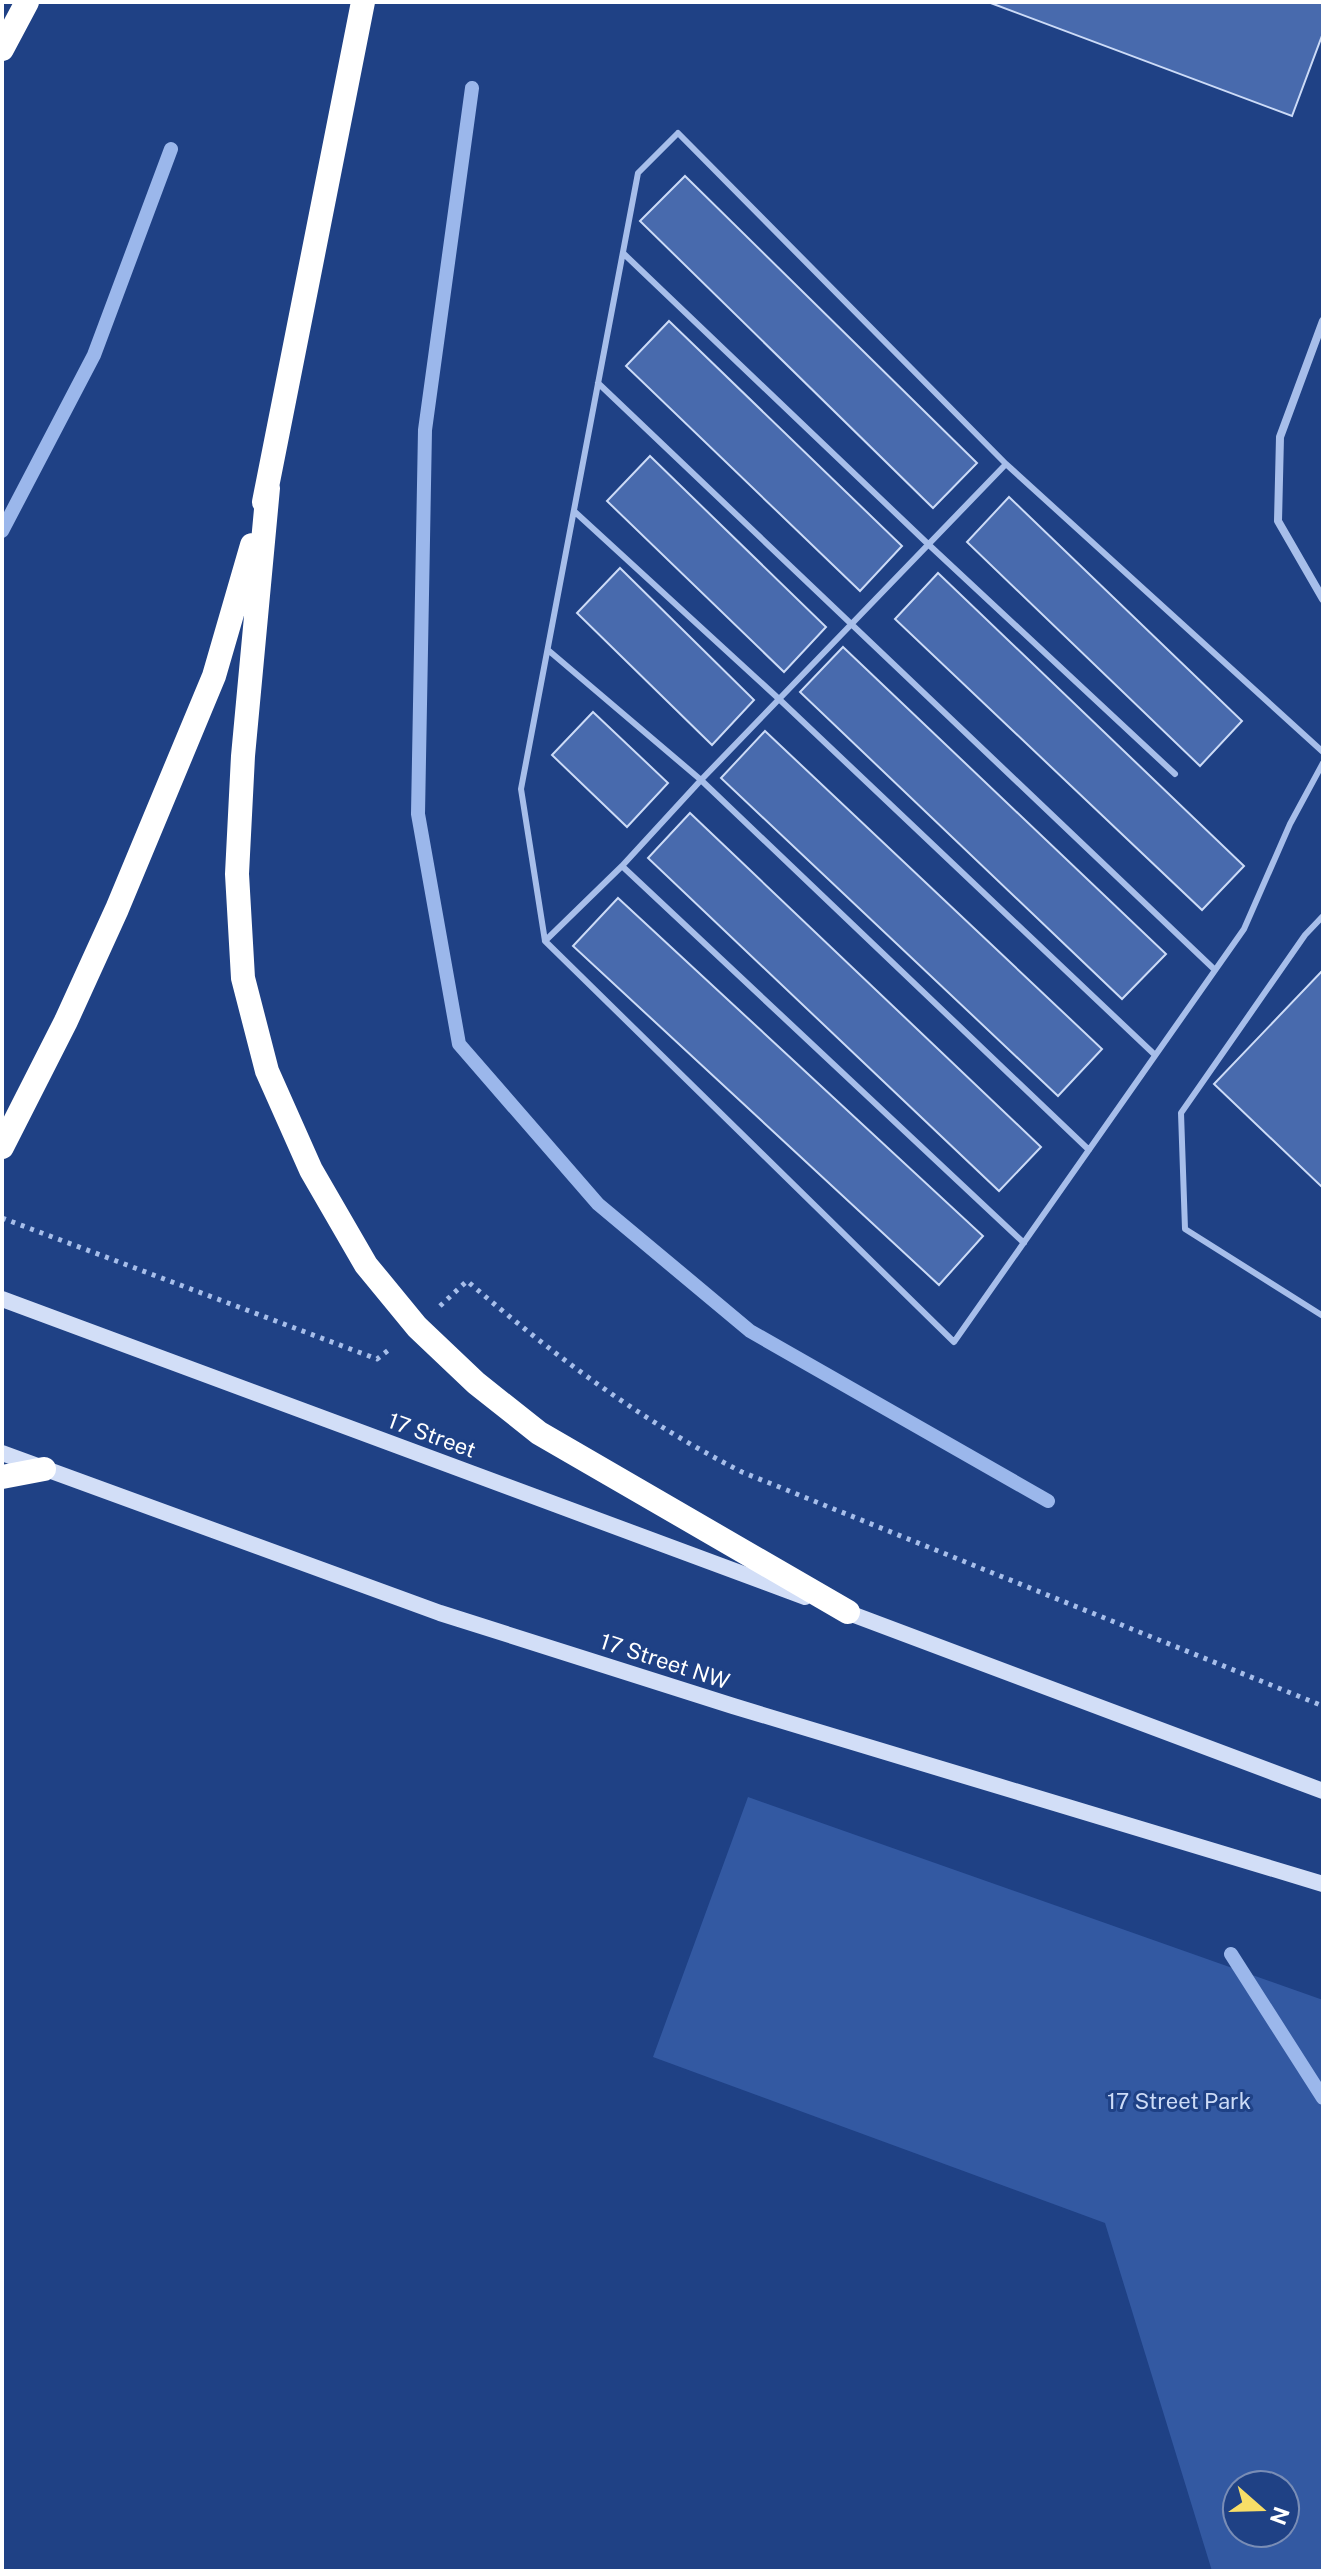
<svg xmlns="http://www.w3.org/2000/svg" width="1325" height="2573" font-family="'Public Sans',sans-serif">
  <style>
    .green { fill: #3359a2; fill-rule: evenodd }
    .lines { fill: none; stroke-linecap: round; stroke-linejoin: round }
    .stream { stroke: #9bb7eb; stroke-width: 14 }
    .building { fill: #486aad; stroke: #ccdbf7; stroke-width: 2 }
    .path { stroke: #a7beea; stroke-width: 5; stroke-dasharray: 4 6; stroke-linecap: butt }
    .service { stroke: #a7beea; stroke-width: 6 }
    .minor { stroke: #a7beea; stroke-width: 8 }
    .secondary { stroke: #d2def7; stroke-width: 16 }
    .motorway { stroke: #fff; stroke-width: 24 }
    .labels { text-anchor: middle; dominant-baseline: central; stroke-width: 6; stroke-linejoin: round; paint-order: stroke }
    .street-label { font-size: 22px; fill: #fff; stroke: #1f4185 }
    .park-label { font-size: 22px; fill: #ccdbf7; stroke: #1f4185 }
  </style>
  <rect width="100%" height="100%" fill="#1f4185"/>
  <path class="green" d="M748 1797 1323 2000V2571H1212L1105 2223 653 2057ZM1237 2485H1285V2533H1237Z"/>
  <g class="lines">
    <path class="stream" d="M472 88 425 430 418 814 459 1044 598 1204 750 1331 1048 1501
      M2 531 94 355 171 149
      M1231 1954 1323 2098"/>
  </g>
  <path class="building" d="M988 2H1323V33L1292 116Z
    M685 176 977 463 933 508 640 221Z
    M669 321 902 546 860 591 626 366Z
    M650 456 826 627 784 672 607 501Z
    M1009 497 1242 721 1200 766 967 542Z
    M620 568 754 700 712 745 577 613Z
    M938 573 1244 866 1202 910 895 619Z
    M843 647 1166 954 1122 999 800 692Z
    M593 712 668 783 627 827 552 755Z
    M765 731 1102 1049 1058 1096 721 778Z
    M690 813 1041 1147 999 1191 648 858Z
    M618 898 983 1236 939 1285 573 946Z
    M1323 970V1188L1214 1084Z"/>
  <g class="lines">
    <path class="path" d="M2 1218 377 1359 390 1349
      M440 1306 467 1281C555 1356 638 1419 742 1472L1323 1706"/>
    <path class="service" d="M623 253 928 544 1175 774
      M598 383 1215 970
      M1006 464 1323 752
      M575 512 779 699 1155 1055
      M548 650 701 780 1089 1150
      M622 866 1024 1243
      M1323 916 1305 935 1181 1113 1185 1229 1323 1316
      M545 941 622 866 701 780 1006 464 678 133 638 173 521 789 545 941 954 1342 1244 929 1290 824 1323 763"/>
    <path class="minor" d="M1323 321 1280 437 1278 521 1323 599"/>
    <path class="secondary" d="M2 1299 805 1597
      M2 1453 440 1613 733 1706 1323 1884
      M841 1610 1323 1791"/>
    <path class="motorway" d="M2 49 27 2
      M268 488 243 756 237 874 243 978 267 1071 311 1170 366 1265 417 1327 476 1383 539 1433 848 1612
      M264 502 363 2
      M2 1147 66 1021 117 909 214 676 252 545
      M2 1477 44 1469"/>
  </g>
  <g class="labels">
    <g class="street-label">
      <text transform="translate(432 1435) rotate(20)">17 Street</text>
      <text transform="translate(665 1661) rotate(18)">17 Street NW</text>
    </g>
    <g class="park-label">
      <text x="1179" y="2101">17 Street Park</text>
    </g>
  </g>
  <rect width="1325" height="2573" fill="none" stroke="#ffffff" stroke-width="8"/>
  <g transform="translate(1261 2509) rotate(110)"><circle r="38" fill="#1f4185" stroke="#798db6" stroke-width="2"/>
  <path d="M0-6L14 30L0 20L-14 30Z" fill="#f8de67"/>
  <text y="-12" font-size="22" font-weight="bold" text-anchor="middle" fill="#ffffff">N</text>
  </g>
</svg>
